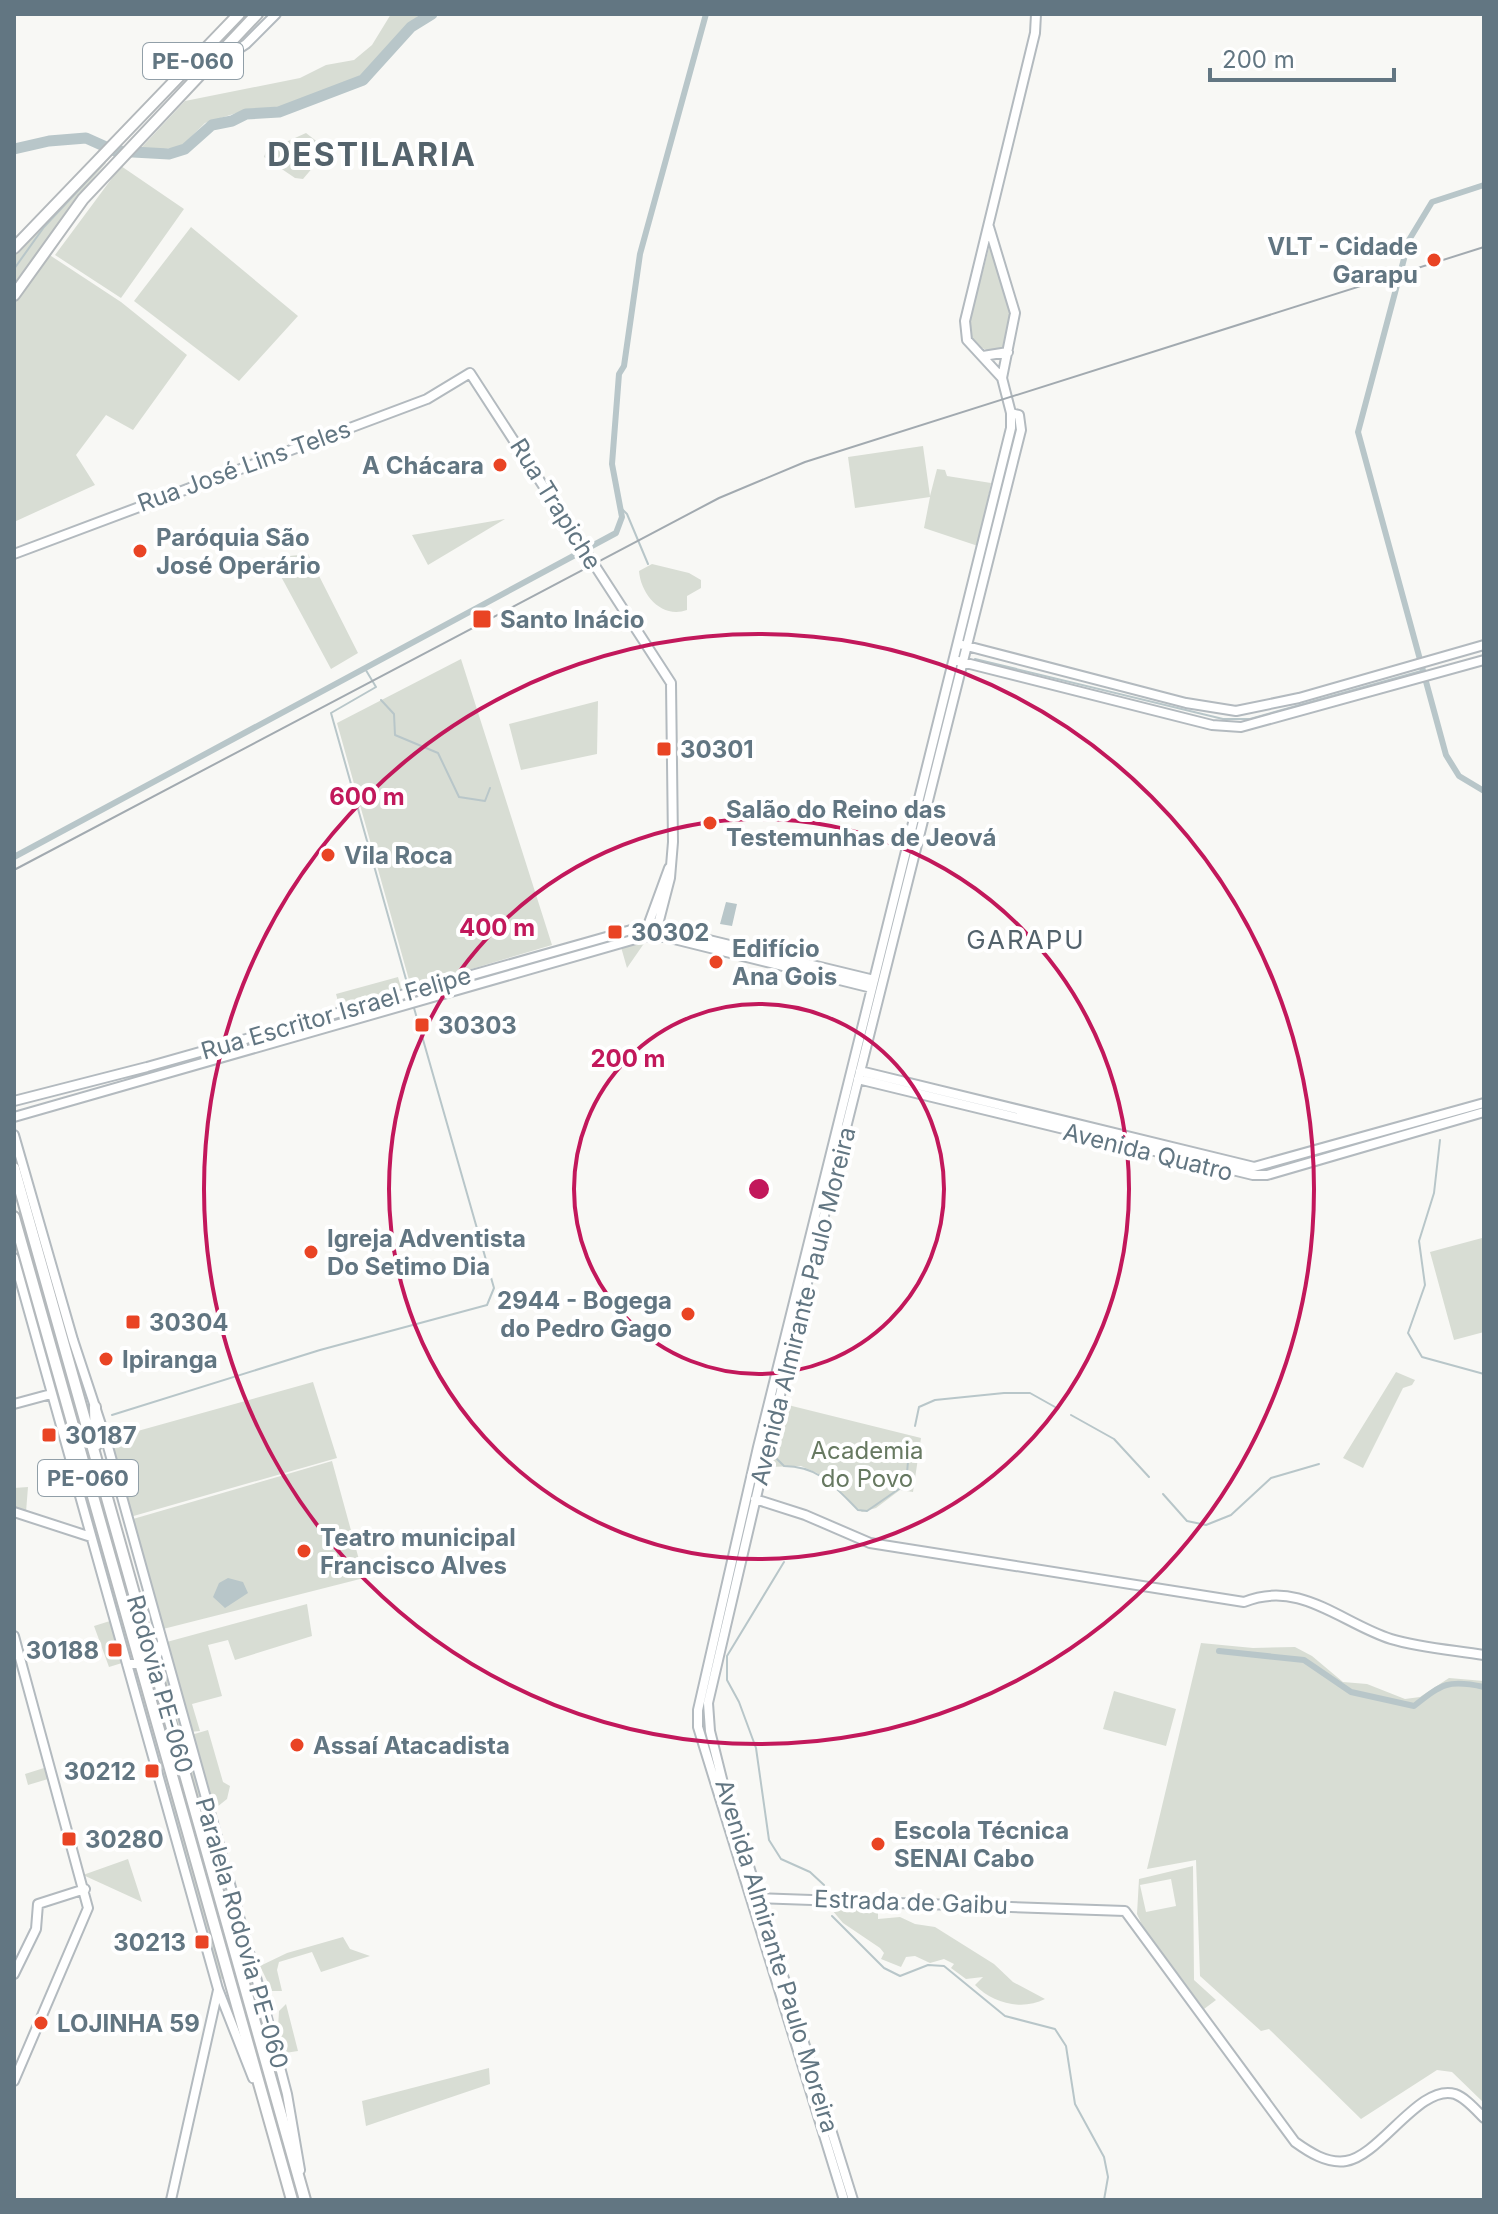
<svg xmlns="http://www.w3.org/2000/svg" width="1498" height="2214" font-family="Inter,sans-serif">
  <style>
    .green { fill: #d8ddd4; fill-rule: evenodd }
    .water { fill: #b8c6c9 }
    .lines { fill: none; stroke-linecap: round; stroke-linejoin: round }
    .stream { stroke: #b8c6c9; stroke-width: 2 }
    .canal { stroke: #b8c6c9; stroke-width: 6 }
    .river { stroke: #b8c6c9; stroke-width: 11 }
    .secondary-casing { stroke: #b3babf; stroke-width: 12 }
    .highway-casing { stroke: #b4b9bc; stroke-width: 14 }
    .secondary { stroke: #fff; stroke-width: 8 }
    .highway { stroke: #fff; stroke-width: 10 }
    .tram { stroke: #a2aab0; stroke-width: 2 }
    .ring { fill: none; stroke: #c2185b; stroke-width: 4 }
    .poi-dot { fill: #e94424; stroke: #fff; stroke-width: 3 }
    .labels { text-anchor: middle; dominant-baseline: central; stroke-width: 8; stroke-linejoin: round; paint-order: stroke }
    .shield { fill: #fff; stroke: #919fa8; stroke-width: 2 }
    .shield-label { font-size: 22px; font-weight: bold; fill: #627682 }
    .poi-label { font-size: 24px; font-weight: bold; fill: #627682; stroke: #fff; text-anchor: start }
    .street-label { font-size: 24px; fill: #627682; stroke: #fff }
    .park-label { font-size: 24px; fill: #677961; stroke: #fff }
    .neighbourhood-label { font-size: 26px; letter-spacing: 2px; fill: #54636c; stroke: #fff }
    .district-label { font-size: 32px; font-weight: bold; letter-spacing: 2px; fill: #54636c; stroke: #fff }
    .centre { fill: #c2185b; stroke: #fff; stroke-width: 4 }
    .ring-label { font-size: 24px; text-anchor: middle; font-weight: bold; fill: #c2185b; stroke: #fff; stroke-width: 8; stroke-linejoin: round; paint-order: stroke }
  </style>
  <rect width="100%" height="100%" fill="#f8f8f5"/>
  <path class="green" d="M391 14H421L407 25 364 74 289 106 246 110 205 123 181 147 147 151 141 148 185 101 300 78 326 65 354 60 372 45Z
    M306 133 324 147 320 159 303 179 295 178 264 157 266 151Z
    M104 161 106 163 72 203 14 285V256Z
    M121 166 184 209 121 298 55 255Z
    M191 227 298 316 239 381 134 301Z
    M990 244 1014 316 1004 350 994 353 977 346 969 332 970 320Z
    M45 252 121 302 187 355 133 430 106 415 76 455 95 485 14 522V294Z
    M923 446 930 496 937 469 945 470 947 476 991 483 978 546 924 528 930 497 855 508 848 457Z
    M505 519 428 565 412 535Z
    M308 554 358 653 331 669 271 558Z
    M652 564 689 573 701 580V588L687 596V610C662 619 641 595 639 571Z
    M461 659 552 945 411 987 337 723Z
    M598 701 597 754 521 770 509 724Z
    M645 942 627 968 621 947Z
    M398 977 403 995 341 1012 336 994Z
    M1482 1238 1484 1332 1454 1340 1430 1252Z
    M34 1259 148 1658 143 1660 28 1262Z
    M1396 1372 1415 1380 1412 1385 1403 1388 1363 1468 1343 1458Z
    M313 1382 337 1458 130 1517 109 1439Z
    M784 1404 921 1438 913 1492 900 1490 876 1508 862 1512 817 1473 801 1466 768 1467Z
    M76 1450 135 1657 130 1658 80 1481Z
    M332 1461 364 1578 163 1629 133 1519Z
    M28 1487 26 1512 14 1508V1488Z
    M307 1604 312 1636 235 1660 228 1640 208 1645 222 1696 192 1704 200 1731 190 1732 163 1643Z
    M110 1621 122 1663 109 1667 94 1626Z
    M1201 1643 1253 1648 1295 1647 1312 1656 1343 1682 1367 1684 1405 1699 1420 1697 1449 1678 1484 1681V2103L1452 2072 1437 2070 1361 2119 1269 2029 1261 2031 1200 1976 1196 1860 1147 1869Z
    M163 1659 289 2113 285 2116 157 1664Z
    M150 1665 301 2200H296L144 1668Z
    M131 1669 138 1671 225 1975 219 1982Z
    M1114 1691 1176 1709 1166 1746 1103 1729Z
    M208 1730 223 1782 230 1786 227 1799 217 1807 211 1806 191 1735Z
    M44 1768 48 1779 28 1785 25 1774Z
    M128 1859 142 1902 83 1875Z
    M1193 1866 1194 1980 1216 2000 1204 2009 1143 1927 1137 1914 1139 1879ZM1171 1879 1176 1906 1146 1912 1140 1885Z
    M861 1901 878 1909V1919L900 1917 915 1924 935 1927 994 1964 1013 1982 1045 1999C1022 2011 992 2003 975 1985L983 1977 966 1979 951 1968 954 1964 944 1959 930 1963 915 1956 906 1957 901 1967 881 1959 884 1953 880 1948 843 1923 832 1910 833 1903Z
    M343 1937 350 1949 370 1956 321 1972 312 1952 279 1962 277 1970 282 1991H272L260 1966 287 1953Z
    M286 2004 298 2051 285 2053 278 2028 279 2011Z
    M489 2068 490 2084 366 2126 362 2101Z"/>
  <path class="water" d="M726 902 737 904 732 926 720 924Z
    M228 1578 243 1582 248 1593 225 1608 213 1597 219 1583Z"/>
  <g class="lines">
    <path class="stream" d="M14 269 44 227 115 151
      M620 507 627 514 648 564
      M975 659 1223 719H1250L1421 671
      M364 667 376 687 331 713 409 990
      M381 700 394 714 395 735 438 753 459 797 485 801 490 788
      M1440 1140 1434 1193 1419 1241 1425 1285 1408 1333 1422 1357 1484 1374
      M112 1415 320 1350 487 1305 494 1288 414 1008
      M1071 1415 1114 1439 1149 1477
      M915 1426 919 1407 935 1400 1004 1393H1030L1055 1407
      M774 1456 784 1466C819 1466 835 1487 858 1510L867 1511 906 1484 910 1439
      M1163 1494 1187 1521 1206 1525 1231 1515 1271 1478 1319 1464
      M784 1562 727 1656V1680L739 1702 756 1748 769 1840 781 1859 810 1872 824 1885
      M832 1916 884 1968 900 1976 928 1965 944 1966 1005 2016 1055 2029 1066 2046 1075 2104 1104 2157 1108 2177 1104 2200"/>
    <path class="canal" d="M1484 185 1432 202 1409 240 1358 432 1446 755 1459 776 1484 791
      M14 857 616 533 622 517 612 464 619 374 624 366 640 254 706 14
      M1219 1651 1304 1660 1351 1692 1414 1706C1442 1684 1448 1679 1484 1687"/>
    <path class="river" d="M14 149 49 141 86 138 115 151 169 154 185 149 212 125 232 121 246 114 279 112 363 80 411 27 432 14"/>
    <defs>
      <path id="secondary" d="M205 71 246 44 276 14
        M983 356 1008 352
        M1002 378 967 340 965 321 1035 33 1036 14
        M14 554 427 399 470 373 671 683 673 842 670 878 655 936
        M963 645 1186 703 1236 711 1299 698 1484 645
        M958 661 1212 725 1241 727 1484 660
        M646 931 669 868
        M860 1071 1254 1167 1484 1103
        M858 1079 1253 1175H1267L1484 1112
        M14 1101 147 1067 638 928 668 930 874 980
        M14 1117 646 936 666 937 872 988
        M14 1135 73 1340 107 1443 264 2006 287 2094 300 2170
        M14 1258 72 1465
        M14 1404 51 1394
        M75 1478 218 1989 253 2078
        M755 1499 805 1515 870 1543 1244 1602C1300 1579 1341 1623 1391 1639 1421 1648 1453 1650 1484 1655
        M14 1512 91 1537
        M14 1636 88 1908 14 2081
        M127 1664H149L157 1656 161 1644
        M754 1898 1125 1911 1295 2142C1309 2152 1327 2164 1346 2161 1380 2156 1420 2083 1455 2094 1466 2098 1476 2110 1484 2118
        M14 1974 36 1929 38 1904 85 1889
        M171 2200 218 1990
        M844 2200 698 1727V1710L758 1447 1011 428V413L1002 378 1015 313 989 227
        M853 2200 723 1783 710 1731 708 1703 795 1331 1021 430 1019 415 1011 413"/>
      <path id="highway" d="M14 248 239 14
        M14 295 83 199 257 14
        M14 1168 305 2200
        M14 1217 292 2200
        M95 1407 96 1445
        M73 1444 76 1481"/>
    </defs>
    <use href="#secondary" class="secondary-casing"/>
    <use href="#highway" class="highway-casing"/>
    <use href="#secondary" class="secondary"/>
    <use href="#highway" class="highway"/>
    <path class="tram" d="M14 870 719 498 805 462 1484 247"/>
  </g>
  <g class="ring">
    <circle cx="759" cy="1189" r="185"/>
    <circle cx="759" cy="1189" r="370"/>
    <circle cx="759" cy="1189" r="555"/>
  </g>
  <g class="poi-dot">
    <circle cx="1434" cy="260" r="8"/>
    <circle cx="500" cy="465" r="8"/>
    <circle cx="140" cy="551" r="8"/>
    <rect x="472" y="609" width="20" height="20" rx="4"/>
    <rect x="656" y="741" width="16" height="16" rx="4"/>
    <circle cx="710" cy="823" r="8"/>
    <circle cx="328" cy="855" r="8"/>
    <rect x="607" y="924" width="16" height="16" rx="4"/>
    <circle cx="716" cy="962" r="8"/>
    <rect x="414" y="1017" width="16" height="16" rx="4"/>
    <circle cx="311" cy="1252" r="8"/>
    <circle cx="688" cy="1314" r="8"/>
    <rect x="125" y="1314" width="16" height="16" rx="4"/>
    <circle cx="106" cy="1359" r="8"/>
    <rect x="41" y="1427" width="16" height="16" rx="4"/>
    <circle cx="304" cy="1551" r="8"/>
    <rect x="107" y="1642" width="16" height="16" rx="4"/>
    <circle cx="297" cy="1745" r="8"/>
    <rect x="144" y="1763" width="16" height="16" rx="4"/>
    <rect x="61" y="1831" width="16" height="16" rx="4"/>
    <circle cx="878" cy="1844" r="8"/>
    <rect x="194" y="1934" width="16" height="16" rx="4"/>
    <circle cx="41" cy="2023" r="8"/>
  </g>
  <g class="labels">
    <g class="shield">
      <rect x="143" y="43" width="100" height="36" rx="6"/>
      <rect x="38" y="1460" width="100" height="36" rx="6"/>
    </g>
    <g class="shield-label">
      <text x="193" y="61">PE-060</text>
      <text x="88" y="1478">PE-060</text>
    </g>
    <g class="poi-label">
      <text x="1418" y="246" text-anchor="end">VLT - Cidade<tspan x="1418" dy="28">Garapu</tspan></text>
      <text x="484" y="465" text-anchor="end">A Chácara</text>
      <text x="156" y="537">Paróquia São<tspan x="156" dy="28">José Operário</tspan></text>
      <text x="500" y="619">Santo Inácio</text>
      <text x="680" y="749">30301</text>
      <text x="726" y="809">Salão do Reino das<tspan x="726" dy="28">Testemunhas de Jeová</tspan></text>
      <text x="344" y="855">Vila Roca</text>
      <text x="631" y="932">30302</text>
      <text x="732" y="948">Edifício<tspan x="732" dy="28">Ana Gois</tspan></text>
      <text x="438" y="1025">30303</text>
      <text x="327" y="1238">Igreja Adventista<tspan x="327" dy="28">Do Setimo Dia</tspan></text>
      <text x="672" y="1300" text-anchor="end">2944 - Bogega<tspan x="672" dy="28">do Pedro Gago</tspan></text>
      <text x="149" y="1322">30304</text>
      <text x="122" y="1359">Ipiranga</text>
      <text x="65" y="1435">30187</text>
      <text x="320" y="1537">Teatro municipal<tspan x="320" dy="28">Francisco Alves</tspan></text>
      <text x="99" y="1650" text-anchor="end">30188</text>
      <text x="313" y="1745">Assaí Atacadista</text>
      <text x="136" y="1771" text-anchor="end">30212</text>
      <text x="894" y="1830">Escola Técnica<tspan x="894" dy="28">SENAI Cabo</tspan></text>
      <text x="85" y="1839">30280</text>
      <text x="186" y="1942" text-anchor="end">30213</text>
      <text x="57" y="2023">LOJINHA 59</text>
    </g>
    <g class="street-label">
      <text transform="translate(244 466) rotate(-20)">Rua José Lins Teles</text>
      <text transform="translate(556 504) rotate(58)">Rua Trapiche</text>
      <text transform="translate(336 1013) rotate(-16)">Rua Escritor Israel Felipe</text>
      <text transform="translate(1148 1152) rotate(14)">Avenida Quatro</text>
      <text transform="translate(803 1306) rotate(-76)">Avenida Almirante Paulo Moreira</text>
      <text transform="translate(160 1684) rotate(74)">Rodovia PE-060</text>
      <text transform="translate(911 1902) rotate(2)">Estrada de Gaibu</text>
      <text transform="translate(242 1933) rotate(74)">Paralela Rodovia PE-060</text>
      <text transform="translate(777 1956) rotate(73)">Avenida Almirante Paulo Moreira</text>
    </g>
    <g class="park-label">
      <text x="867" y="1450">Academia<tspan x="867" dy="28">do Povo</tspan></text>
    </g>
    <g class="neighbourhood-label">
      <text x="1026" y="939">GARAPU</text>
    </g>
    <g class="district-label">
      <text x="372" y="154">DESTILARIA</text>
    </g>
  </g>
  <circle cx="759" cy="1189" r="12" class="centre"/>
  <g class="ring-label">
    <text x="367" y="805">600 m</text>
    <text x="497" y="936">400 m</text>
    <text x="628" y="1067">200 m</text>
  </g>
  <rect width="1498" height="2214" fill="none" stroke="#627682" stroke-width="32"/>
  <path d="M1210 68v12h184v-12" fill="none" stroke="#627682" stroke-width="4"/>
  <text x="1222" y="68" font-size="24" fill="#627682" stroke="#ffffff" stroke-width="6" paint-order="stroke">200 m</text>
</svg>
